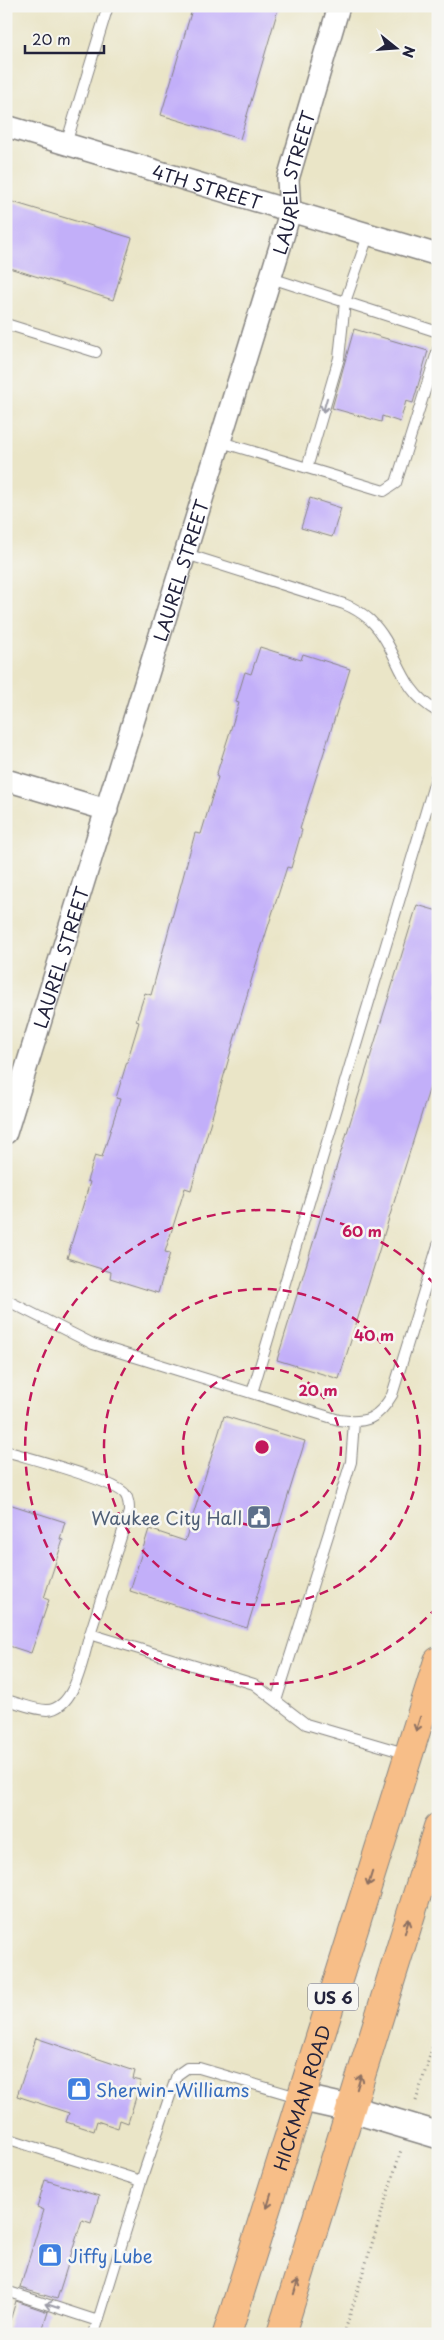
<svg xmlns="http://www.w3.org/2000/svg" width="444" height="2340" font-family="'Playpen Sans',sans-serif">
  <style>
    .building { fill: #c2aff9 }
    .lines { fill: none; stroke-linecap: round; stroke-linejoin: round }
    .service-casing { stroke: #868481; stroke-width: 12 }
    .minor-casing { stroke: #868481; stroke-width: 24 }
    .tertiary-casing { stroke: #868481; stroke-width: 29 }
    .trunk-casing { stroke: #868481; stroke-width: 30 }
    .path { stroke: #868481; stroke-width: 3; stroke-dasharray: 1 4; stroke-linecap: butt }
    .service { stroke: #fff; stroke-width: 10 }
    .minor { stroke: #fff; stroke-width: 21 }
    .tertiary { stroke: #fff; stroke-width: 26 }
    .trunk { stroke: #f7be88; stroke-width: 28 }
    .oneway { stroke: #9c9ca7 }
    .oneway2 { stroke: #8c7062 }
    .ring { fill: none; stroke: #c2185b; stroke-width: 2.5; stroke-dasharray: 9 6 }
    .labels { text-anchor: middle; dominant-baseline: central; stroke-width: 5; stroke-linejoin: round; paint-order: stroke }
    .shield { fill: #f6f6f2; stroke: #626272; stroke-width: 1 }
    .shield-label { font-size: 16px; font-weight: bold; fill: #22223b }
    .street-label { font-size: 18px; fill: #22223b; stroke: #f6f6f2 }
    .service-label { font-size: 18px; fill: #4e5e75; stroke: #f6f6f2; text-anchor: end }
    .shop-label { font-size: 18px; fill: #366cbe; stroke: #f6f6f2; text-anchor: start }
    .centre { fill: #c2185b; stroke: #f6f6f2; stroke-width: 2.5 }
    .ring-label { font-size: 15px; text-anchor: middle; font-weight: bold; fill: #c2185b; stroke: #f6f6f2; stroke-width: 5; stroke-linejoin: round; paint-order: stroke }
  </style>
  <rect width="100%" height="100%" fill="#f6f6f2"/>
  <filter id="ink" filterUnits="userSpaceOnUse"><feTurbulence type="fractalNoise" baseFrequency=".02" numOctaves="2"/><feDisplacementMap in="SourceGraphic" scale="10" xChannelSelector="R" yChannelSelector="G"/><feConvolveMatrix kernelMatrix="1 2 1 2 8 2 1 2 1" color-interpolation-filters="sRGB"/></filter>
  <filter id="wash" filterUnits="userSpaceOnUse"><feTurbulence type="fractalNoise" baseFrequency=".0096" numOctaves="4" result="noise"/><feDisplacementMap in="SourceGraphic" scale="20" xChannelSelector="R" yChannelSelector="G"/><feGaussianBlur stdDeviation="1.12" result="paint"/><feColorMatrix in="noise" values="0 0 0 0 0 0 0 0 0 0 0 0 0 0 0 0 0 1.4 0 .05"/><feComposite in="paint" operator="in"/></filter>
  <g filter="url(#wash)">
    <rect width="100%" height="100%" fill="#eae5c7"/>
    <g id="blocks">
      <path class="building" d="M193 6H279L240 139 161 115Z
        M6 200 132 238 113 300 6 267Z
        M354 329 428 351 413 403 406 401 400 422 382 416 381 422 332 408Z
        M310 498 341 508 332 537 301 528Z
        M260 647 301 660 303 654 350 669 300 829 302 830 291 868 287 867 254 971 191 1190 185 1188 165 1252 170 1253 158 1293 110 1278 111 1272 67 1258 90 1182 87 1181 95 1155 102 1157 120 1099 116 1098 139 1022 136 1021 145 993 151 995 195 833 201 834 218 777 216 776 239 703 236 702 245 672 251 674Z
        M417 905 438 911V1061L339 1379 277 1360Z
        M224 1416 305 1441 247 1628 130 1591 149 1529 185 1541Z
        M6 1503 65 1522 60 1539 63 1540 44 1598 49 1600 31 1653 6 1645Z
        M36 2038 135 2071 133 2079 141 2081 128 2123 120 2120 118 2128 97 2121 94 2131 66 2122 69 2113 17 2096Z
        M45 2180 99 2196 91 2223 82 2220 57 2299 20 2288 44 2210 37 2207Z
        M16 2301 48 2312 41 2334H6Z"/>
    </g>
  </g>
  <g filter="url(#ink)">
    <use href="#blocks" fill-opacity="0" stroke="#868481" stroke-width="1"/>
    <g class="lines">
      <defs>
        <path id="service" d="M66 144 108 6
          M271 278 438 332
          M6 324 96 352
          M221 442 384 491 396 483 438 349
          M307 468 339 358 345 302 368 236
          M186 554 344 604C354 608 362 613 370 620 400 649 396 688 438 712
          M6 1300 93 1344 339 1420C366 1424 378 1419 392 1395L438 1245
          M252 1393 438 771
          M6 1451C28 1458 114 1480 125 1494 129 1499 129 1506 129 1512L90 1634
          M6 1700C19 1703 34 1710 47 1710 76 1709 83 1656 90 1634L254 1684 306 1724 408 1754
          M276 1701 351 1462 354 1422
          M6 2138 141 2181 177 2075 187 2068H199L301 2098
          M6 2291 98 2321
          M94 2334 141 2181"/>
        <g id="minor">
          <path id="s1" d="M6 126 438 255"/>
          <path d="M6 780 107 810"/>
          <path id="s2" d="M6 1133 280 247 290 212 288 179 339 6"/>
        </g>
        <path id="tertiary" d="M302 2098 351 2109 438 2135"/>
        <g id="trunk">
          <path id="s3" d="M227 2334 438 1661"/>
          <path d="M281 2334 438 1827"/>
        </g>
      </defs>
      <use href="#service" class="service-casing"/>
      <use href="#minor" class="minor-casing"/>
      <use href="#tertiary" class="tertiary-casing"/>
      <use href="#trunk" class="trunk-casing"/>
      <path class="path" d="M416 2101 438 2029
        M344 2334 401 2150"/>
      <use href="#service" class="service"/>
      <use href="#minor" class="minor"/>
      <use href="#tertiary" class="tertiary"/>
      <use href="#trunk" class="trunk"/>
    </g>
    <defs><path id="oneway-shaft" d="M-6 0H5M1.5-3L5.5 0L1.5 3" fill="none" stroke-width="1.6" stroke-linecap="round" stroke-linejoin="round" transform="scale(1.25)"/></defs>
    <g class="oneway">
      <use href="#oneway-shaft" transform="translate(325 405) rotate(106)"/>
      <use href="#oneway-shaft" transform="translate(52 2306) rotate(-162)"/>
    </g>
    <g class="oneway2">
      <use href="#oneway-shaft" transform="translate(418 1724) rotate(107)"/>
      <use href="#oneway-shaft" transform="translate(370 1879) rotate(107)"/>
      <use href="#oneway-shaft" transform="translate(407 1926) rotate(-73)"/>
      <use href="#oneway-shaft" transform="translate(359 2082) rotate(-73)"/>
      <use href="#oneway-shaft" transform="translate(269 2201) rotate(107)"/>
      <use href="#oneway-shaft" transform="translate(296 2287) rotate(-73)"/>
    </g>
  </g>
  <g class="ring">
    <circle cx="262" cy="1447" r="79"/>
    <circle cx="262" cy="1447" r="158"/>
    <path d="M437 1607A237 237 0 1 1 437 1287"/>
  </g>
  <defs>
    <symbol id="civic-square" viewBox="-11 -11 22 22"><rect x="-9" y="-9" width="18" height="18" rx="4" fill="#5c6f8a" stroke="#f6f6f2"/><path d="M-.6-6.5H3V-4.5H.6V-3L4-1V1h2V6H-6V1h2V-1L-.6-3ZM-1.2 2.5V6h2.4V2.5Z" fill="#fff"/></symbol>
    <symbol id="shop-square" viewBox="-11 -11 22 22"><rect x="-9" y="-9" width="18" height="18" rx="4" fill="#3f7fe0" stroke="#f6f6f2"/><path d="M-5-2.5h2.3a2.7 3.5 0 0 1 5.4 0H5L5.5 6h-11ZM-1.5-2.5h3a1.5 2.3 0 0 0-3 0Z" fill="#fff"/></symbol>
  </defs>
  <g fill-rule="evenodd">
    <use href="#civic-square" x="245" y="1503" width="28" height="28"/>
    <use href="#shop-square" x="65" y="2075" width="28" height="28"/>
    <use href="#shop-square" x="36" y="2241" width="28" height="28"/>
  </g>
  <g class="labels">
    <rect class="shield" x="308" y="1983.5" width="50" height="27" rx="4"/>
    <g class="shield-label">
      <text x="333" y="1997">US 6</text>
    </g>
    <g class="street-label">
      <text stroke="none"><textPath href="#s2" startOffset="994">LAUREL STREET</textPath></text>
      <text stroke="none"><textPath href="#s1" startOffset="210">4TH STREET</textPath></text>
      <text stroke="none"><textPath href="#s2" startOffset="589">LAUREL STREET</textPath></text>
      <text stroke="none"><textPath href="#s2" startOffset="184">LAUREL STREET</textPath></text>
      <text stroke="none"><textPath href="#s3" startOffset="248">HICKMAN ROAD</textPath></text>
    </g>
    <g class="service-label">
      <text x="242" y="1517">Waukee City Hall</text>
    </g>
    <g class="shop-label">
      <text x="96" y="2089">Sherwin-Williams</text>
      <text x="68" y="2255">Jiffy Lube</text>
    </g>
  </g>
  <circle cx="262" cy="1447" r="8" class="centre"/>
  <g class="ring-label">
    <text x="362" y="1237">60 m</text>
    <text x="374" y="1341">40 m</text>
    <text x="318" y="1396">20 m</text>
  </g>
  <rect width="444" height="2340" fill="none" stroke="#f6f6f2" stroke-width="25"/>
  <g transform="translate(396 48) rotate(107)" stroke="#f6f6f2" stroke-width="4" paint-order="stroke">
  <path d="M0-4L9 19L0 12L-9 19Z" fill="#22223b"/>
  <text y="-8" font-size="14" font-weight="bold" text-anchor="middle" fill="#22223b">N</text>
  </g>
  <path d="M25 45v8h79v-8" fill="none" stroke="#22223b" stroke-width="2.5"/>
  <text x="32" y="45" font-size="15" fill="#22223b" stroke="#f6f6f2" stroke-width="4" paint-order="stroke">20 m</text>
</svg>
